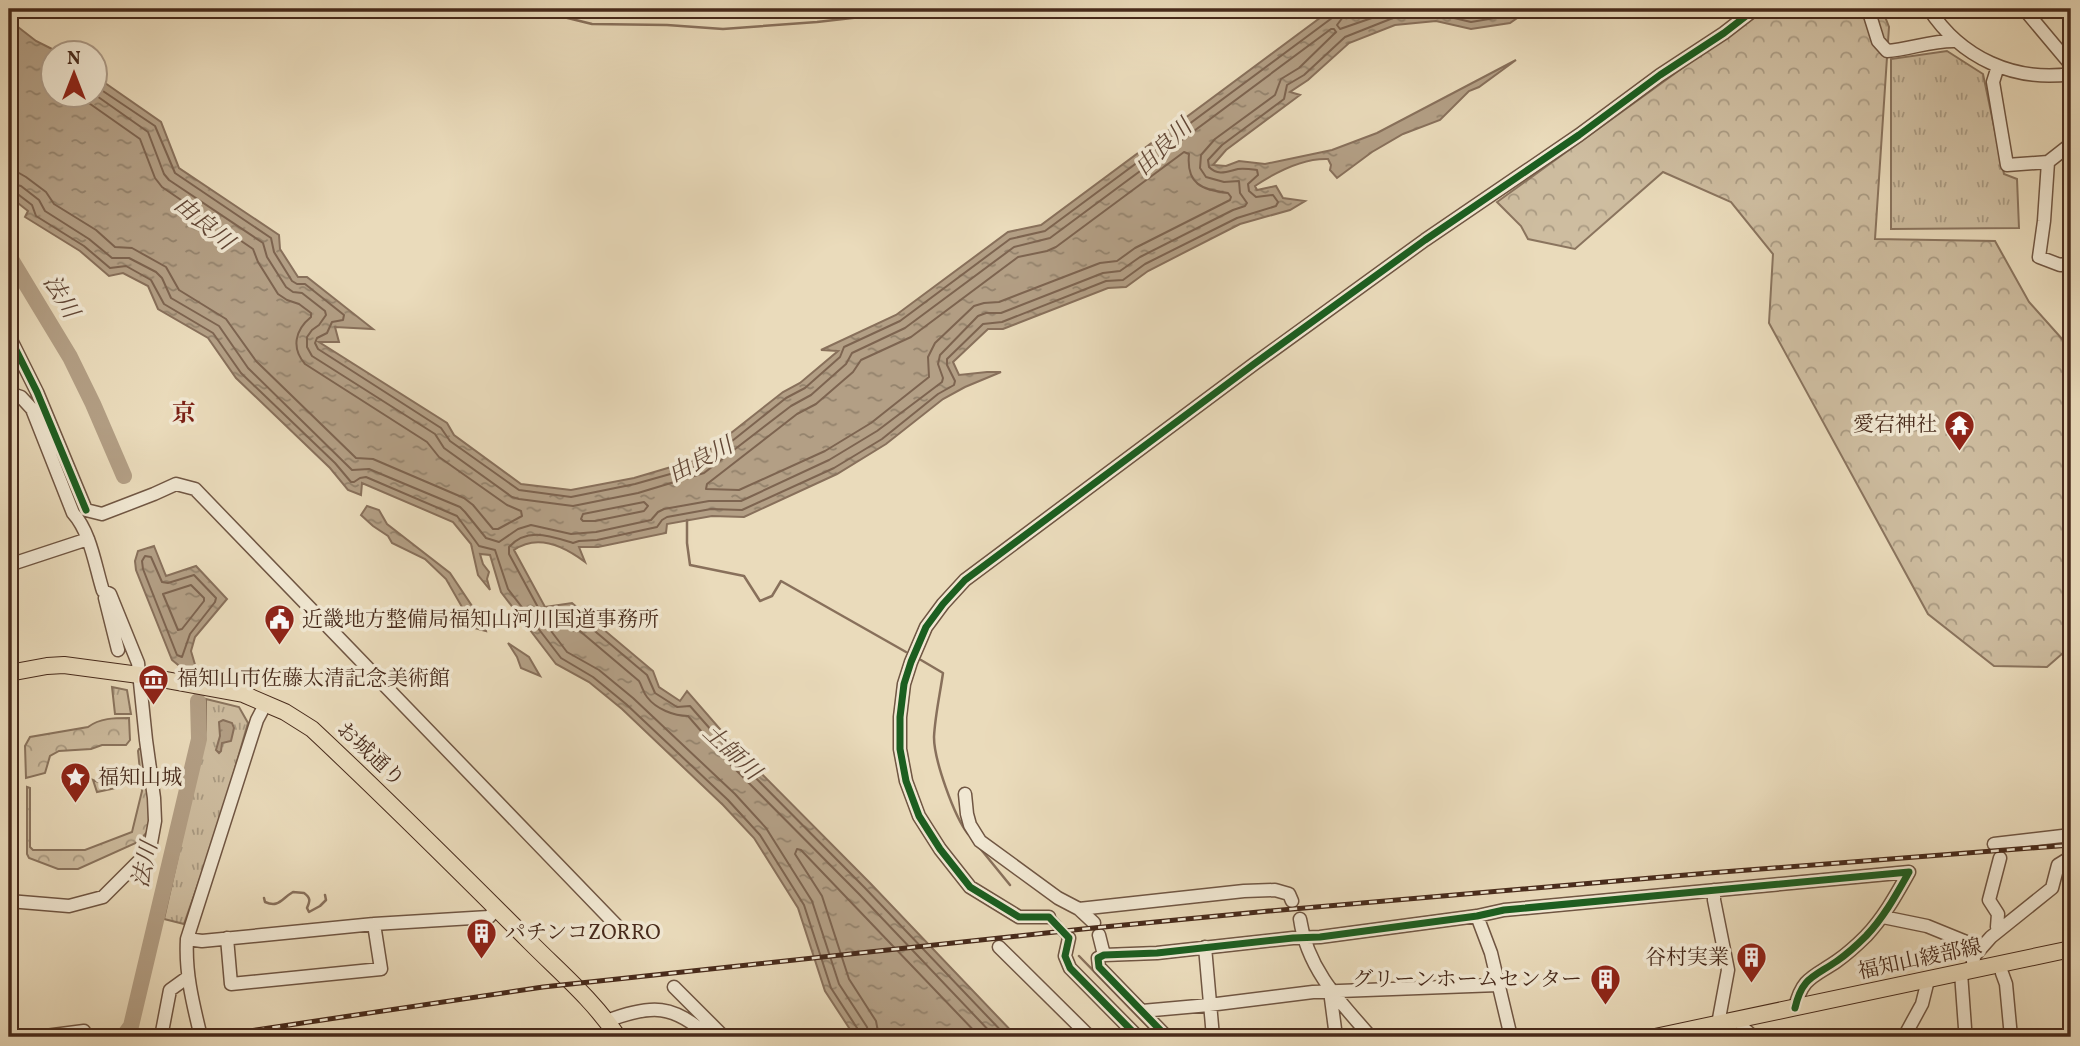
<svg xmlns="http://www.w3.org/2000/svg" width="2080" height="1046" font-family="Vollkorn,'Noto Serif JP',serif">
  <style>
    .grass { fill: #cebda0; stroke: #8a745e; stroke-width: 2 }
    .forest { fill: url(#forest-crowns); stroke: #8a745e; stroke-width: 2 }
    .park { fill: url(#park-tufts); stroke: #8a745e; stroke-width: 2 }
    .water { fill: url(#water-ripples); stroke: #88705b; stroke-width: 2 }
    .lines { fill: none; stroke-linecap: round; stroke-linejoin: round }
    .shore { stroke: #7d6450; stroke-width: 2 }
    .stream { stroke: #88705b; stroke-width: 2.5 }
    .river { stroke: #b39f85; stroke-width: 16 }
    .minor-tunnel { stroke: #c9b89b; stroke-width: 12; stroke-dasharray: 12 6; stroke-linecap: butt }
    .minor-casing { stroke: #705643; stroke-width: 15 }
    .major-casing { stroke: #472a1b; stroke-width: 18 }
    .minor { stroke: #f1e8d3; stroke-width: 12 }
    .major { stroke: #eadbbb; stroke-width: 16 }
    .rail-casing { stroke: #472a1b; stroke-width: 5 }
    .rail { stroke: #f1e8d3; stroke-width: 2.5; stroke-dasharray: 8; stroke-linecap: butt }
    .cycleway-casing { stroke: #f1e8d3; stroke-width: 11 }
    .cycleway { stroke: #1b5e20; stroke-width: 7 }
    .labels { text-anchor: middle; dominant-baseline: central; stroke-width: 7; stroke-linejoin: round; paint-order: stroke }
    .poi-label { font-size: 21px; fill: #472a1b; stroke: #f1e8d3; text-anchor: start }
    .street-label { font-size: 21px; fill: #472a1b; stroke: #f1e8d3 }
    .water-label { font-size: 23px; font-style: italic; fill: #624736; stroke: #f1e8d3 }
    .quarter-label { font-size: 24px; font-weight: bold; fill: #7a1f14; stroke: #f1e8d3 }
  </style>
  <defs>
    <pattern id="forest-crowns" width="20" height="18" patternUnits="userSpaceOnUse" patternTransform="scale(1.75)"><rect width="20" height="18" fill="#cebda0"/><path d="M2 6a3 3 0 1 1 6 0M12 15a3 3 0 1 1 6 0" fill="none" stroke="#a99a82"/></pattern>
    <pattern id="park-tufts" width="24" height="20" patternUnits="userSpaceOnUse" patternTransform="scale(1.75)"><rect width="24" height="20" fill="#cebda0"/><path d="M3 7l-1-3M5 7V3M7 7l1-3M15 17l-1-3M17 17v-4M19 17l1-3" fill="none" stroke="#a99a82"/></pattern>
    <pattern id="water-ripples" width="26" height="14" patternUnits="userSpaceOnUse" patternTransform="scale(1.75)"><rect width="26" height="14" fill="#b39f85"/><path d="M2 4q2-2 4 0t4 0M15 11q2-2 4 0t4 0" fill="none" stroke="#93826c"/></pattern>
  </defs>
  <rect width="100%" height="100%" fill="#eadbbb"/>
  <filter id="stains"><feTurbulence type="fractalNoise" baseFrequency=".00286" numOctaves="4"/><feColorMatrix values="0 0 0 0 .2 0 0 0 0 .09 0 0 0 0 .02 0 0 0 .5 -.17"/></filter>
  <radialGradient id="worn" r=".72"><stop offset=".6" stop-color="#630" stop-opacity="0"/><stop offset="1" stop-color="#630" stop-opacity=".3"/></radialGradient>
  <path class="grass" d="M115 778 116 788 97 792 93 780 98 782Z"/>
  <path class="forest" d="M1764 9H1882L1889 27 1875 239 1995 241 2029 302 2071 349V646L2047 667 1994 666 1928 614 1769 323 1773 254 1731 202 1663 172 1575 249 1528 239 1521 226 1497 202Z
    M129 718 130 740 126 745H102L91 749 59 751 50 756 45 773 26 778 25 746 30 737 88 727C100 718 114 718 129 718Z
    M139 749H142L149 788V830L138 842 78 869H58L29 858 27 854V787L30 788V847L33 850H85L132 832 142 791 138 751Z"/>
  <path class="park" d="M1947 51 1983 74 2004 174 2017 179 2019 228 1891 229V59Z
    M112 687 127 690 131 714H115Z
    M206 699 239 707 248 723 219 824 184 924 164 919 206 730Z"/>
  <path class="water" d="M1332 9H1530L1510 23 1471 29 1436 21 1395 25 1349 43 1308 80 1290 92 1300 95 1226 150 1213 165 1226 166 1239 161 1265 164 1332 150 1377 133 1516 60 1479 87 1469 91 1440 120 1403 134 1372 152 1337 178 1330 170 1331 165 1328 159C1302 158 1276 172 1255 186L1257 190 1276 186 1283 198 1305 201 1290 210 1240 224 1148 271 1126 287 1108 288 1003 329H988L953 362 959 375 987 372H1001L965 387 943 399 886 444 837 474 744 517 712 516 667 524 666 533 598 547H579L585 562C564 546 538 533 514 550L545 607 572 603 653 671 659 687 680 701 687 691 739 751 870 883 1017 1037H855L825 991 798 908 754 838 723 805 622 709 589 682 556 664 501 592 490 555 480 554 483 564 489 572 487 579 490 590 478 575 471 544 453 522 362 483 361 495 348 490 330 468 236 378 208 338 158 309 148 286 123 273 109 276 80 251 25 217 28 211 9 196V20L36 41 58 52H52V94H94L95 76 161 122 179 168 279 235 280 249 298 277H307L373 329 335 327 339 342H319L447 423 454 435 521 484 571 490 634 478 698 459 783 392 800 383 838 351 821 350 896 315 1008 232 1041 225Z
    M367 506 379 510 387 524 450 573 484 624 486 631 474 628 446 579 425 559 392 543 388 536 373 526 361 515Z
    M154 546 166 576 196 566 227 599 195 637 191 651 196 668 183 669 172 660 136 570 135 561 138 551Z
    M508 643 529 657 540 676 521 668 517 657Z
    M223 720 232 723 234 728 231 741 222 743 221 751 219 753 216 750 220 736 219 722Z"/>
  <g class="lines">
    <path class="shore" d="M1344 9 1343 17 1337 25 1340 29 1398 9
      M94 85 155 126 175 173 271 238 274 252 292 281 297 284H305L344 315 343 320 332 322 327 333 317 338 315 343 318 349 441 428 450 441 519 490 571 497 635 484 702 465 786 398 805 388 840 357 844 347 900 321 1010 239 1045 231 1332 18 1335 9
      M1184 152 1189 154C1186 184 1202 190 1228 193L1231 197 1230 200 1135 248 1117 261 1100 263 999 302 984 303 974 306 935 343 928 357 929 377 871 423 825 451 739 490 706 489 707 484 797 414 816 404 853 372 861 360 911 337 1018 257 1047 251 1056 247Z
      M9 172 19 173 26 177 46 192 54 204 96 230 115 247 132 248 166 267 179 290 226 319 256 361 356 458 373 459 464 498 473 505 493 529H498L522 516 521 511 507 505 439 457 427 442 305 364C291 348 295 330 311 317V313L299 304 287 300 278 294 258 262 253 249 162 187 155 178 140 139 76 94
      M9 183 21 186 39 200 45 211 89 239 112 258H129L156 272 162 278 171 298 219 326 248 368 352 470 369 469 460 507 465 512 486 538 499 542 518 529 531 525 571 534 596 532 651 520 658 512 664 509 709 501H741L829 460 877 431 942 382 943 378 938 364 940 355 978 316 986 313H1001L1103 273 1120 271 1140 257 1233 210 1245 206 1247 203 1240 193 1239 181 1224 182 1206 177 1200 168 1201 155 1215 139 1275 95 1281 79 1299 68 1336 32 1334 29H1331L1050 238 1014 247 905 328 852 353 846 364 811 395 791 406 704 473 638 493 573 506 519 499 512 497 444 448 435 434 312 356 307 347V337L312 330 319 325 326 315 325 311 302 293 293 292 286 287 267 257 263 243 169 180 164 174 148 132 94 94
      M9 191 15 192 32 205 36 216 84 246 110 268 126 266 151 280 164 304 213 333 241 373 335 463 351 482H354L360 478 366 477 457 516 479 546 495 550 508 589 561 658 593 677 626 704 728 800 760 835 804 905 831 988 859 1031 860 1037
      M644 502 648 506 644 511 595 521H583L581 519 583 514Z
      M145 556 151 557 162 582 168 583 194 575 216 598 215 602 190 634 182 657 177 655 143 569 142 561Z
      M191 585 204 598V601L182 629 178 630 163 594Z
      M869 1037 867 1027 839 984 812 901 766 828 735 794 633 698 599 670 567 652 548 627 549 623 568 621 639 681C642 686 643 692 647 697 656 709 674 716 688 716L728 762 859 894 995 1037
      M879 1037 876 1021 849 979 822 896 795 854 797 849 801 850 980 1037
      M1007 1037 865 888 734 756 690 706 677 707 655 693 647 675 571 611 546 614 540 611 509 554V547C527 527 550 536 573 543L579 541 597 540 657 527 662 520 667 517 711 509 742 510 834 468 882 439 938 394 954 385 955 381 947 365V359L983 324 1002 322 1106 281 1123 280 1145 264 1237 218 1276 206 1278 202 1273 195 1256 197 1249 191 1248 184 1258 175 1257 170C1250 169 1244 168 1238 169 1226 172 1218 176 1209 167L1208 160 1222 145 1284 99 1287 85 1304 75 1345 37 1393 18 1437 14 1471 22 1507 16 1518 9"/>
    <path class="stream" d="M531 9 592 24 667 25 723 29 817 22 887 14 886 9
      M687 520V543L690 565 744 576 760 601 772 596 781 581 906 652
      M921 660 943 673C940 694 935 716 934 737 934 760 954 816 968 834
      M979 847 1010 885
      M264 898 265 902C279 908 281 899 293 892L304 893C311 898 310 901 307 908L309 912 320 906 326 900 325 895
      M1079 956 1158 1037"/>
    <path class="river" d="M9 256 70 357 93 404 124 476
      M123 1037 131 1026 199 739 198 701"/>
    <path class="minor-tunnel" d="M1049 917 1069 938"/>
    <defs>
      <path id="minor" d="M1868 9 1878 41 1887 51C1911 49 1933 40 1956 41
        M1929 9C1961 58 2014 82 2071 74
        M2024 9 2071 65
        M1998 66 1993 82 2007 165 2048 162 2044 221 2039 257 2060 265 2071 263
        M2048 162 2071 144
        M9 336 37 392 86 510
        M9 393 21 397 32 409 73 513C91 533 95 566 103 591L110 594 138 663 146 740 154 798 155 821 151 843 146 854 103 897 69 906 9 901
        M86 510 102 514 154 494 176 484 195 489 619 928
        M9 565 88 539
        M105 598 118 650
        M965 794 967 814 970 825 980 841 1058 898 1079 909 1094 923
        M1994 844 2071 835
        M1714 890V900L1728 970 1718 1024
        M1079 909 1244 891 1275 890 1289 894 1292 901
        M1477 916 1491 953 1511 1037
        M1049 917H1019L970 887 940 849 919 816 906 781 900 749V717L904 684 911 662 926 627 943 604 965 580 1254 364 1425 240 1579 135 1660 75 1724 33 1755 9
        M1883 917 1927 926 1981 948
        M1300 919C1307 968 1339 1001 1371 1037
        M1999 930 1997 927 1998 914 1989 900 2000 858
        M1099 935 1104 955
        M227 938 231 984 381 969 374 924
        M1069 938 1065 956 1070 968 1138 1037
        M187 939 202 941 374 924 489 917 497 908
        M999 947 1090 1037
        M1205 947 1213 1037
        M1974 970 1973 961 1975 955 1991 937 2052 888 2058 865 2071 857
        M1961 973 1965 1028 1964 1037
        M2002 973 2006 984 2011 1037
        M674 987 724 1037
        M1330 991 1335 1029 1332 1037
        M1142 1011 1209 1005 1313 992 1498 985
        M1741 1019 1743 1028 1754 1037
        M607 1021C651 1004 674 1004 709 1037
        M38 1037 84 1031 85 1037
        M161 1037 170 990 188 977
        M201 1037C193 1004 185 973 187 939L257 720 266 703
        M1167 1037 1099 967 1098 958 1104 955 1157 953 1293 938 1320 937 1477 916 1504 910 1909 872C1896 895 1884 917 1866 936 1857 945 1847 954 1837 961 1814 977 1802 977 1795 1008
        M1904 1037 1922 1004 1928 980"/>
      <path id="major" d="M9 673 47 666 64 665 139 675 243 694 285 712 312 729C387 799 459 871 531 943 562 974 593 1000 618 1037
        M1655 1037 2071 949"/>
    </defs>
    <use href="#minor" class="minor-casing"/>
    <use href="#major" class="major-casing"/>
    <use href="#minor" class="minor"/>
    <use href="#major" class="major"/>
    <defs>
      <path id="rail" d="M209 1037 543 987 1083 929 1269 911 1709 873 2071 845"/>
    </defs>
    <use href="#rail" class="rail-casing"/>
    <use href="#rail" class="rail"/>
    <defs>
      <path id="cycleway" d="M9 336 37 392 86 510
        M1138 1037 1070 968 1065 956 1069 938 1049 917H1019L970 887 940 849 919 816 906 781 900 749V717L904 684 911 662 926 627 943 604 965 580 1254 364 1425 240 1579 135 1660 75 1724 33 1755 9
        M1167 1037 1099 967 1098 958 1104 955 1157 953 1293 938 1320 937 1477 916 1504 910 1909 872C1896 895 1884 917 1866 936 1857 945 1847 954 1837 961 1814 977 1802 977 1795 1008"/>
    </defs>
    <use href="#cycleway" class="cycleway-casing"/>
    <use href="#cycleway" class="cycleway"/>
  </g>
  <defs>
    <symbol id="temple-pin" viewBox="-11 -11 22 30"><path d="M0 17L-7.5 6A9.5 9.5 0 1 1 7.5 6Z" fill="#8f2418" stroke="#f1e8d3"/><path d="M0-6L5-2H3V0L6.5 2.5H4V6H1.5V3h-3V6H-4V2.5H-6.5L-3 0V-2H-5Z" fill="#fff"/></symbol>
    <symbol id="civic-pin" viewBox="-11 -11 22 30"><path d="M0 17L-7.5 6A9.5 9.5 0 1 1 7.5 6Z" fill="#8f2418" stroke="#f1e8d3"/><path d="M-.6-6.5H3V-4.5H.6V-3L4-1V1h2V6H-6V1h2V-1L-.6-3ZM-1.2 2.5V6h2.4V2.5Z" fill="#fff"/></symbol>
    <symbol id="museum-pin" viewBox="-11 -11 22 30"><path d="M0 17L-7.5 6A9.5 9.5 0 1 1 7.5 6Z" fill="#8f2418" stroke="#f1e8d3"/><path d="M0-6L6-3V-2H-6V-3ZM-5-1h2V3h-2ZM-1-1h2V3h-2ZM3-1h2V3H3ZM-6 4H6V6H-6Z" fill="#fff"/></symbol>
    <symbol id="sight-pin" viewBox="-11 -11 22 30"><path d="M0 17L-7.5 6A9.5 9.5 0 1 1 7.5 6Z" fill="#8f2418" stroke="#f1e8d3"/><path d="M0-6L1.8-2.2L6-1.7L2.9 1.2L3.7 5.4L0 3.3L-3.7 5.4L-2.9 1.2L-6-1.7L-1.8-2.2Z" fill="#fff"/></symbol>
    <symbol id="building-pin" viewBox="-11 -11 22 30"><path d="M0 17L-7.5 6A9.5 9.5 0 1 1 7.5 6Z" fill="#8f2418" stroke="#f1e8d3"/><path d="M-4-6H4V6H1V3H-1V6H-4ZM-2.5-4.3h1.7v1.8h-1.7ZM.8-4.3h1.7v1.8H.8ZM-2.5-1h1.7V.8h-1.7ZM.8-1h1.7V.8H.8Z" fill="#fff"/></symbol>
  </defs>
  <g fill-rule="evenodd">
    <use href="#temple-pin" x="1942" y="408" width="35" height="47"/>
    <use href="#civic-pin" x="262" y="602" width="35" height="47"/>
    <use href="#museum-pin" x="136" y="662" width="35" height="47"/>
    <use href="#sight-pin" x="58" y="760" width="35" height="47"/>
    <use href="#building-pin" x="464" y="916" width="35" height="47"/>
    <use href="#building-pin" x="1734" y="940" width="35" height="47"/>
    <use href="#building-pin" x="1588" y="962" width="35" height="47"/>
  </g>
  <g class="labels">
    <g class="poi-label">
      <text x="1937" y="425" text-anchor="end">愛宕神社</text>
      <text x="302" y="620">近畿地方整備局福知山河川国道事務所</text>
      <text x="177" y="679">福知山市佐藤太清記念美術館</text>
      <text x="98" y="778">福知山城</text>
      <text x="505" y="933">パチンコZORRO</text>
      <text x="1729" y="958" text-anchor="end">谷村実業</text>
      <text x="1582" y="980" text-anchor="end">グリーンホームセンター</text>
    </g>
    <g class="street-label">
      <text transform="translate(370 755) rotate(43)">お城通り</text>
      <text transform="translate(1920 960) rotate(-12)">福知山綾部線</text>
    </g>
    <g class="water-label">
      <text transform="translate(1164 148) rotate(-44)">由良川</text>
      <text transform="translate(203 224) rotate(40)">由良川</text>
      <text transform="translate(60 297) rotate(59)">法川</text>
      <text transform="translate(701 461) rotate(-28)">由良川</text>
      <text transform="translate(731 753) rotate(43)">土師川</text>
      <text transform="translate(146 865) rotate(-77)">法川</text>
    </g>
    <g class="quarter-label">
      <text x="184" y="415">京</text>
    </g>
  </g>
  <rect width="2080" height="1046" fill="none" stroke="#eadbbb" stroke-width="35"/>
  <rect x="10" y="10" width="2059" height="1025" fill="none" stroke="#472a1b" stroke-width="3.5"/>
  <rect x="18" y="18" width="2045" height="1011" fill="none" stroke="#472a1b" stroke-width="2"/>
  <g transform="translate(74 74)"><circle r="33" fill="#f1e8d3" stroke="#ad9c89" stroke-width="2"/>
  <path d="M0-5L12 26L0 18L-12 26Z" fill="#8f2418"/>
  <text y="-10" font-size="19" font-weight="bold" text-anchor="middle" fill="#472a1b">N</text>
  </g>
  <rect width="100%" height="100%" filter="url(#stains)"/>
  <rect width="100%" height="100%" fill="url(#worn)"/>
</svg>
